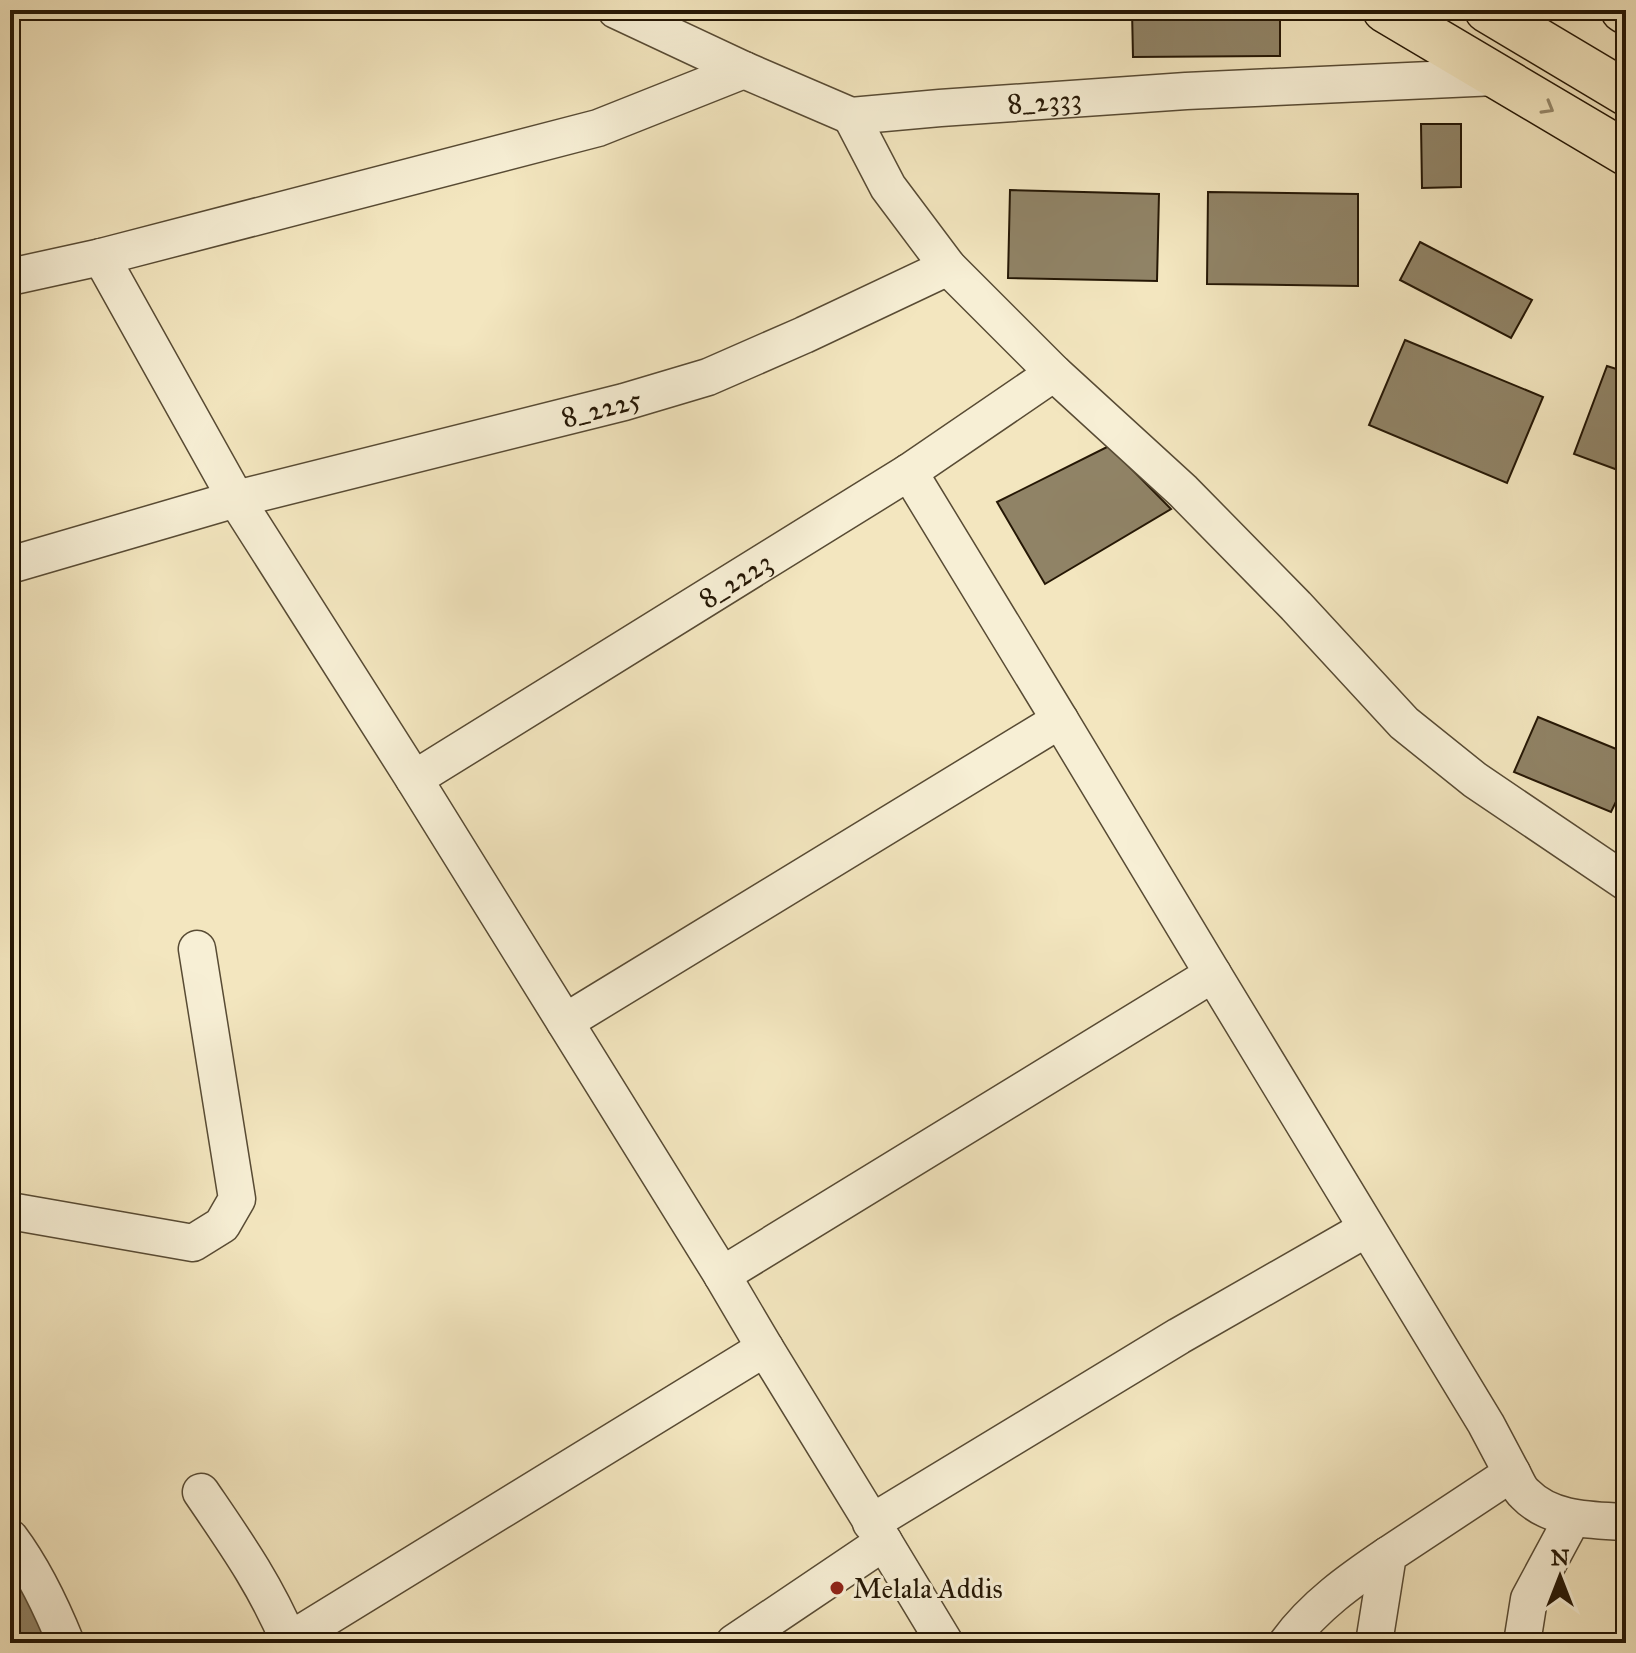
<svg xmlns="http://www.w3.org/2000/svg" width="1636" height="1653" font-family="'IM FELL Great Primer',serif">
  <style>
    .building { fill: #908366; stroke: #251705; stroke-width: 2 }
    .lines { fill: none; stroke-linecap: round; stroke-linejoin: round }
    .street-casing { stroke: #584b34; stroke-width: 39 }
    .primary-casing { stroke: #251705; stroke-width: 47 }
    .street { stroke: #f7efd5; stroke-width: 36 }
    .primary { stroke: #f3e6bf; stroke-width: 44 }
    .oneway { stroke: #96896b }
    .poi-dot { fill: #8f2418; stroke: #f7efd5; stroke-width: 3 }
    .labels { text-anchor: middle; dominant-baseline: central; stroke-width: 6; stroke-linejoin: round; paint-order: stroke }
    .street-label { font-size: 28px; fill: #251705; stroke: #f7efd5 }
    .poi-label { font-size: 28px; fill: #251705; stroke: #f7efd5; text-anchor: start }
  </style>
  <rect width="100%" height="100%" fill="#f3e6bf"/>
  <filter id="stains"><feTurbulence type="fractalNoise" baseFrequency=".0025" numOctaves="4"/><feColorMatrix values="0 0 0 0 .2 0 0 0 0 .09 0 0 0 0 .02 0 0 0 .5 -.17"/></filter>
  <radialGradient id="worn" r=".72"><stop offset=".6" stop-color="#630" stop-opacity="0"/><stop offset="1" stop-color="#630" stop-opacity=".3"/></radialGradient>
  <path class="building" d="M1132 10H1280V56L1133 57Z
    M1421 124H1461V187L1422 188Z
    M1010 190 1159 194 1157 281 1008 278Z
    M1208 192 1358 194V286L1207 284Z
    M1420 242 1532 300 1511 338 1400 280Z
    M1405 340 1543 397 1507 483 1369 425Z
    M1607 366 1626 372V473L1574 454Z
    M1109 446 1171 509 1045 584 997 502Z
    M1538 717 1626 753V781L1611 812 1514 772Z
    M10 1556 55 1643H10Z"/>
  <g class="lines">
    <defs>
      <g id="street">
        <path id="s1" d="M616 10 744 70 851 116 940 108 1186 91 1496 77"/>
        <path d="M851 116 888 187 948 267 1054 373 1183 491 1296 606 1404 723 1475 780 1626 882"/>
        <path d="M101 257 236 499 414 779 722 1275 765 1348 884 1542 734 1643"/>
        <path d="M10 277 101 257 598 128 744 70"/>
        <path d="M909 472 1060 720"/>
        <path id="s2" d="M10 565 236 499 624 402 708 377 804 335 948 267"/>
        <path id="s3" d="M414 779 909 472 1054 373"/>
        <path d="M1213 974 1486 1424 1512 1473 1388 1555 1374 1643"/>
        <path d="M565 1022 1060 720 1213 974 722 1275"/>
        <path d="M10 1211 193 1243 222 1225 237 1199 197 949"/>
        <path d="M1512 1473C1516 1480 1519 1489 1525 1494 1551 1521 1592 1520 1626 1522"/>
        <path d="M201 1492C235 1542 265 1584 289 1641"/>
        <path d="M871 1523 1179 1336 1366 1229"/>
        <path d="M10 1538C34 1570 51 1606 66 1643"/>
        <path d="M884 1542 945 1643"/>
        <path d="M285 1643 765 1348"/>
        <path d="M1287 1643C1314 1606 1351 1580 1388 1555"/>
        <path d="M1522 1643 1529 1599 1572 1519"/>
      </g>
      <path id="primary" d="M1385 10 1626 153
        M1487 10 1626 93
        M1623 10 1626 12"/>
    </defs>
    <use href="#street" class="street-casing"/>
    <use href="#primary" class="primary-casing"/>
    <use href="#street" class="street"/>
    <use href="#primary" class="primary"/>
  </g>
  <defs><path id="oneway-chevron" d="M-2-3.5L2.5 0L-2 3.5" fill="none" stroke-width="1.6" stroke-linecap="round" stroke-linejoin="round" transform="scale(2)"/></defs>
  <use class="oneway" href="#oneway-chevron" transform="translate(1548 108) rotate(30)"/>
  <circle class="poi-dot" cx="837" cy="1588" r="8"/>
  <g class="labels">
    <g class="street-label">
      <text stroke="none"><textPath href="#s1" startOffset="452">8_2333</textPath></text>
      <text stroke="none"><textPath href="#s2" startOffset="612">8_2225</textPath></text>
      <text stroke="none"><textPath href="#s3" startOffset="378">8_2223</textPath></text>
    </g>
    <g class="poi-label">
      <text x="853" y="1588">Melala Addis</text>
    </g>
  </g>
  <rect width="1636" height="1653" fill="none" stroke="#f3e6bf" stroke-width="40"/>
  <rect x="12" y="12" width="1612" height="1629" fill="none" stroke="#251705" stroke-width="4"/>
  <rect x="20" y="20" width="1596" height="1613" fill="none" stroke="#251705" stroke-width="2"/>
  <g transform="translate(1560 1577)" stroke="#f7efd5" stroke-width="6" paint-order="stroke">
  <path d="M0-6L14 30L0 20L-14 30Z" fill="#251705"/>
  <text y="-12" font-size="22" font-weight="bold" text-anchor="middle" fill="#251705">N</text>
  </g>
  <rect width="100%" height="100%" filter="url(#stains)"/>
  <rect width="100%" height="100%" fill="url(#worn)"/>
</svg>
